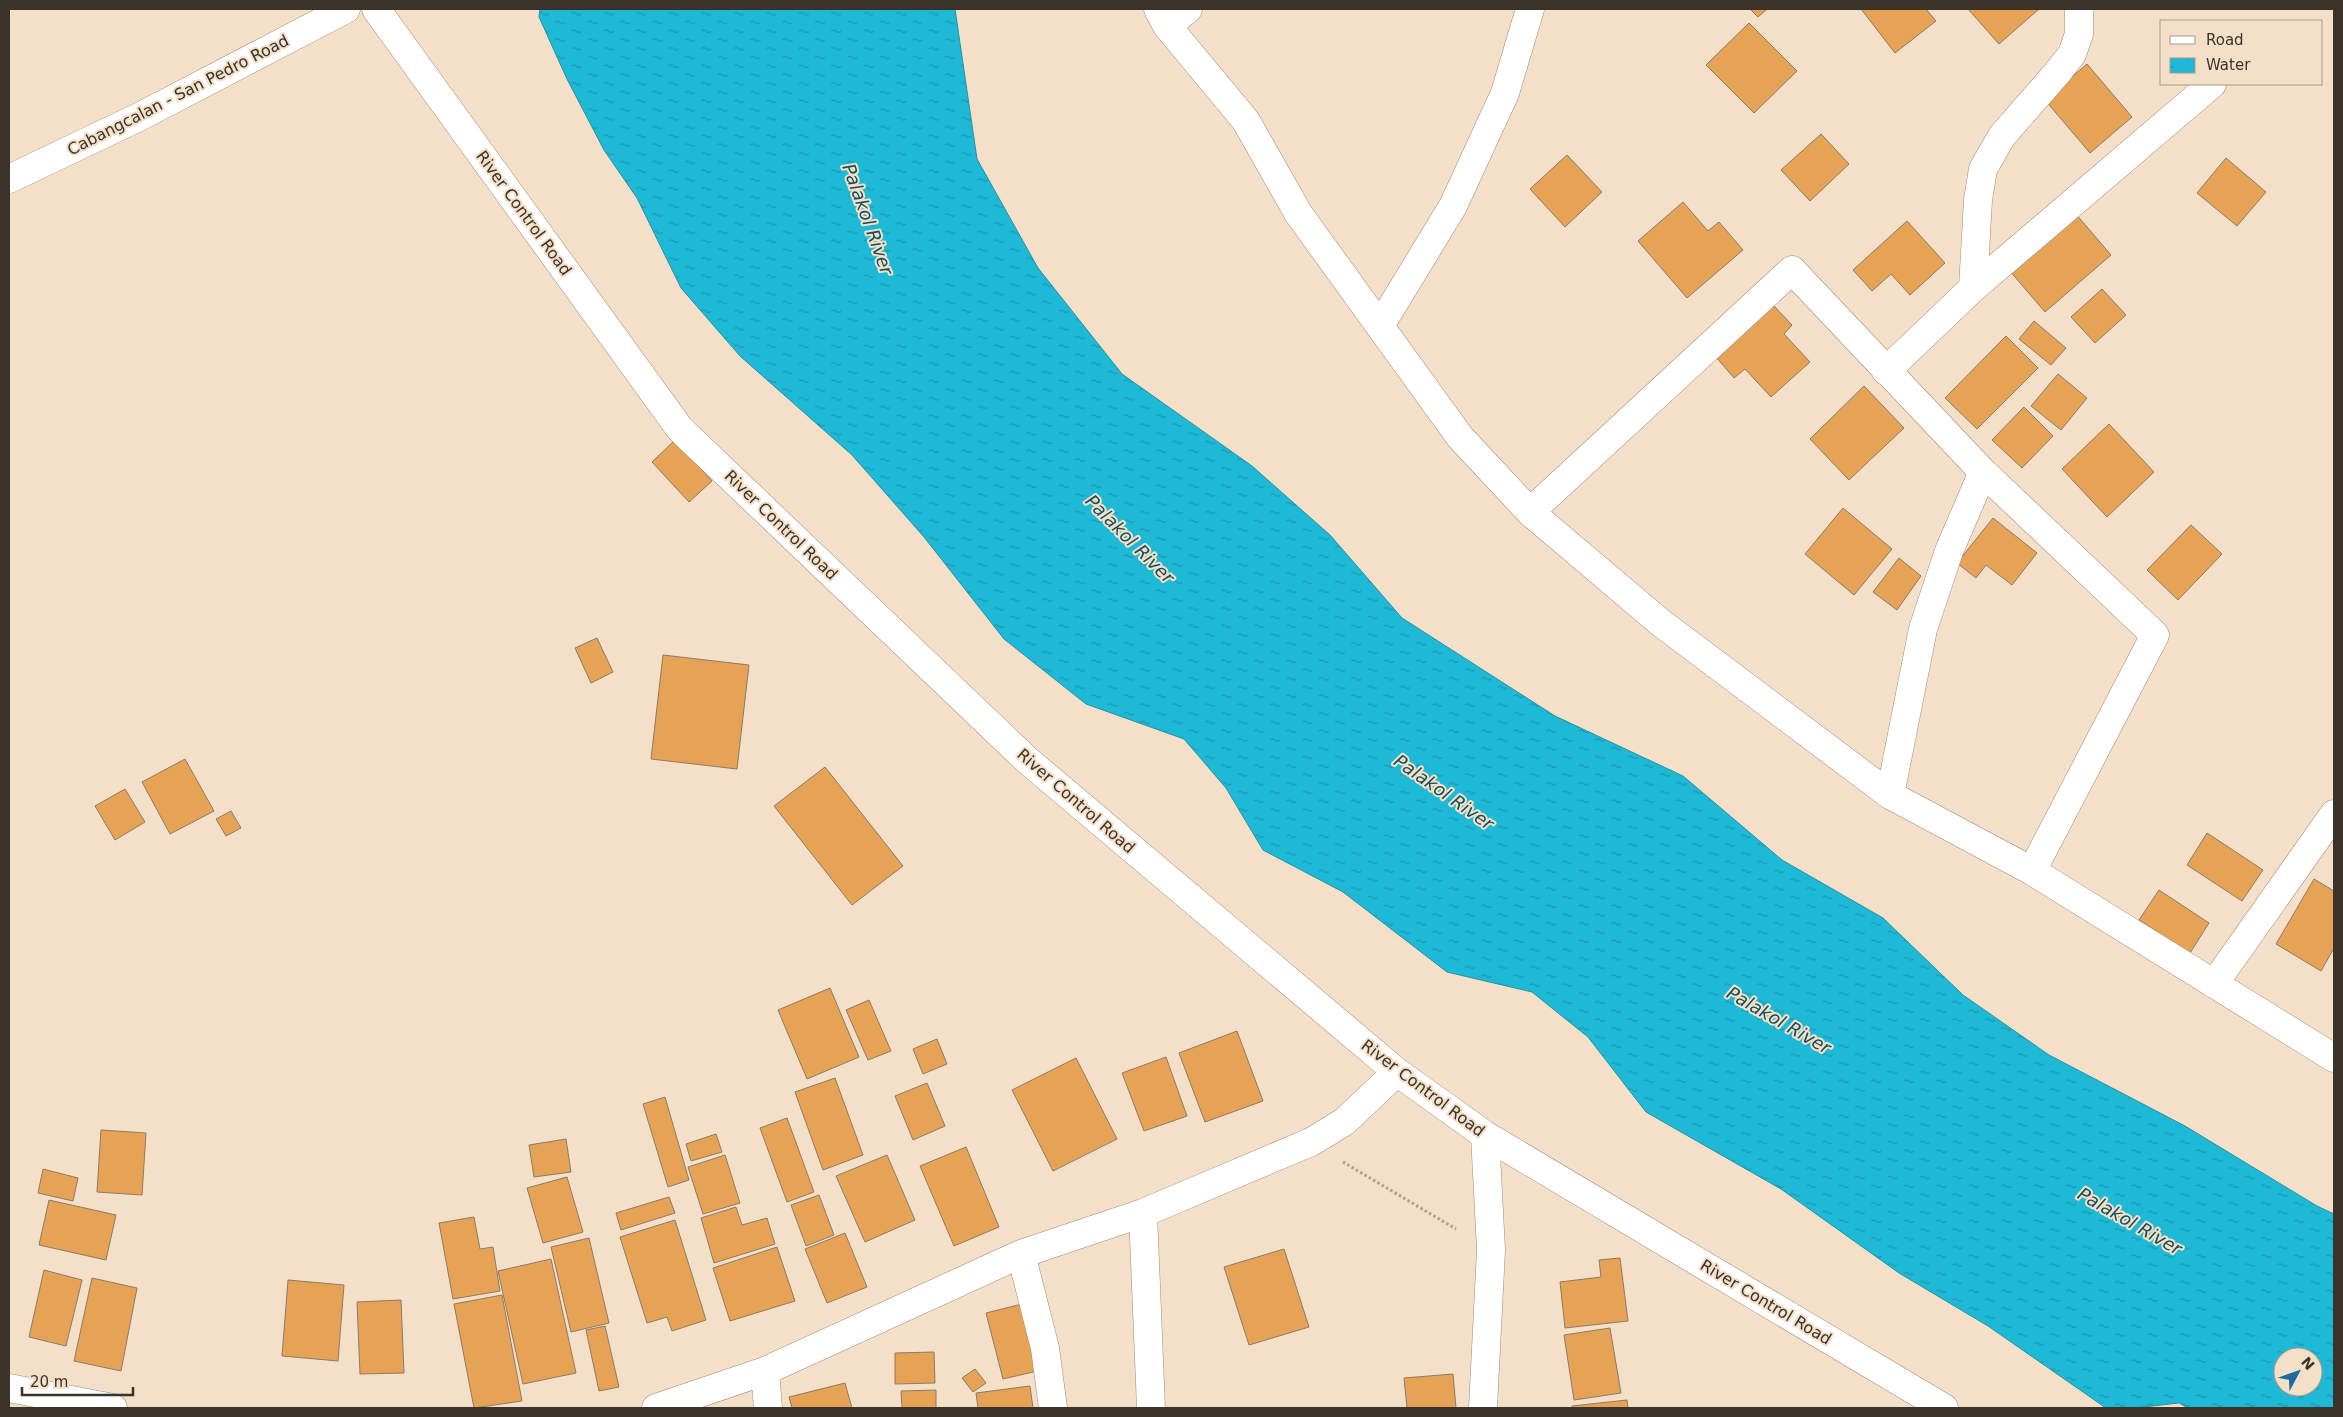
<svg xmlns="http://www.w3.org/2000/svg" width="2343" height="1417" font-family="'DejaVu Sans',sans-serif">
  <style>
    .water { fill: url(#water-ripples); stroke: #2691a2; fill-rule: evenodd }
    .building { fill: #e6a355; stroke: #8d7a66 }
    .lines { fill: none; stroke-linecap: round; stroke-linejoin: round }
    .minor-casing { stroke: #9f8b77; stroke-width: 29 }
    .path { stroke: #af9f8e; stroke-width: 3; stroke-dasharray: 2.5 2.5; stroke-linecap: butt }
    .minor { stroke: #fff; stroke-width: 28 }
    .labels { text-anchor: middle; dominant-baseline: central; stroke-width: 4; stroke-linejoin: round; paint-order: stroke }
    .street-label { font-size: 16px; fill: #3b332a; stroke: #f4dfc9 }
    .water-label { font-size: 18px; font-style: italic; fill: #134e5a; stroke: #f4dfc9 }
  </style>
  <defs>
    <pattern id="water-ripples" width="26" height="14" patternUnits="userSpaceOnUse" patternTransform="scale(1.25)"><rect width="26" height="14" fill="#1db9d6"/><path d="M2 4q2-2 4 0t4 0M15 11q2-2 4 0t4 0" fill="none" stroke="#1b97ae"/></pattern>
  </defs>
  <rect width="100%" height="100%" fill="#f4dfc9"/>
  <path class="water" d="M540 9H955L977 159 1038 268 1122 374 1252 466 1330 535 1402 618 1555 716 1683 776 1782 860 1883 918 1963 995 2049 1055 2185 1126 2317 1206 2334 1214V1408H2188L2179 1403 2134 1408H2106L1988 1326 1899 1273 1781 1189 1646 1112 1588 1037 1532 992 1447 972 1343 892 1263 850 1226 788 1184 739 1086 704 1004 639 924 537 852 455 740 356 681 288 637 198 604 150 567 79 539 17ZM2283 1357H2313V1387H2283Z"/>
  <path class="building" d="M1750 9H1767L1758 17Z
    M1861 9H1926L1936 21 1895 53Z
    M1968 9H2039L1999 44Z
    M1749 23 1797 71 1754 113 1706 65Z
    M2087 64 2132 117 2090 153 2045 100Z
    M1821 134 1849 164 1810 201 1781 170Z
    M1567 155 1602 192 1565 227 1530 189Z
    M2226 158 2266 192 2237 226 2197 193Z
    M1683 202 1708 231 1719 222 1743 250 1687 298 1638 241Z
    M2075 213 2111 255 2045 312 2009 270Z
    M1907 221 1945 263 1910 295 1891 274 1872 291 1853 270Z
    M2102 289 2126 315 2095 343 2071 317Z
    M1773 305 1792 325 1784 334 1810 362 1771 397 1745 369 1734 378 1716 357Z
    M2034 321 2066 348 2051 365 2019 339Z
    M2006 336 2038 368 1977 429 1945 398Z
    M2058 374 2087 398 2061 430 2031 406Z
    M1864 386 1904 428 1849 480 1810 439Z
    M2024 407 2053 436 2022 468 1992 440Z
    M2109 424 2154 472 2107 517 2062 469Z
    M675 440 712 481 689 502 652 462Z
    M1843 508 1892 549 1854 595 1805 554Z
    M1993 518 2037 553 2012 585 1986 565 1976 578 1957 563Z
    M2191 525 2222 554 2178 600 2147 570Z
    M1899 558 1921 576 1897 610 1873 592Z
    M597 638 613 672 591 683 575 648Z
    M663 655 749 665 737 769 651 759Z
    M185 759 214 811 170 834 142 782Z
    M825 767 903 866 852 905 774 806Z
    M125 789 145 822 115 840 95 806Z
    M231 811 241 828 226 836 216 819Z
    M2207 833 2263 870 2242 901 2187 865Z
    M2314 879 2334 891V948L2321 971 2276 944Z
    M2159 890 2209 923 2190 953 2139 920Z
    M830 988 859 1057 807 1079 778 1010Z
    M869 1000 891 1051 868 1060 846 1010Z
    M1237 1031 1263 1101 1205 1122 1179 1053Z
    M937 1039 947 1064 923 1074 913 1049Z
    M1166 1057 1187 1116 1144 1131 1122 1073Z
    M1076 1058 1117 1139 1053 1171 1012 1090Z
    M835 1078 863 1155 823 1170 795 1092Z
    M927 1083 945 1126 913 1140 895 1096Z
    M665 1097 689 1180 668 1187 643 1104Z
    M787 1118 814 1192 787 1202 760 1128Z
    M101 1130 146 1133 142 1195 97 1192Z
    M716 1134 722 1152 691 1161 686 1144Z
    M566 1139 571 1172 534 1177 529 1145Z
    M966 1147 999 1227 954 1246 920 1166Z
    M725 1155 740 1203 703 1214 688 1167Z
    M887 1155 915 1220 865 1242 836 1176Z
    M43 1169 78 1178 73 1201 38 1193Z
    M567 1177 583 1232 543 1243 527 1188Z
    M819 1195 834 1235 806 1246 791 1205Z
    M669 1197 675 1213 621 1230 616 1213Z
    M49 1200 116 1215 106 1260 39 1245Z
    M736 1207 742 1225 767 1218 775 1244 714 1263 701 1218Z
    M474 1217 480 1249 493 1247 500 1291 453 1299 439 1223Z
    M675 1220 706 1320 672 1331 667 1317 647 1323 620 1237Z
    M845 1233 867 1287 827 1303 805 1249Z
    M589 1238 609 1323 571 1332 551 1247Z
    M777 1247 795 1301 730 1321 713 1268Z
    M1284 1249 1309 1327 1249 1345 1224 1267Z
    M1620 1258 1628 1321 1565 1328 1560 1282 1601 1277 1599 1260Z
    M551 1259 576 1373 523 1384 498 1271Z
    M44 1270 82 1280 66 1346 29 1337Z
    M92 1278 137 1288 121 1371 74 1361Z
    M288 1280 344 1285 338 1361 282 1356Z
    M502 1295 522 1401 474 1408 454 1304Z
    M401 1300 404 1373 360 1374 357 1302Z
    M1030 1302 1046 1369 1003 1379 986 1313Z
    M605 1326 619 1387 599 1391 586 1330Z
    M1610 1328 1621 1393 1574 1400 1564 1335Z
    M934 1352 935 1383 895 1384V1353Z
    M975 1369 986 1383 973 1392 962 1378Z
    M1453 1374 1456 1408H1407L1404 1378Z
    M845 1383 852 1408H792L789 1397Z
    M1030 1386 1033 1408H978L976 1393Z
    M936 1390V1408H902L901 1391Z
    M1627 1400 1628 1408H1572V1406Z"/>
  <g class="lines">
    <defs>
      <path id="minor" d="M376 9 680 429 1027 760 1397 1072 1485 1135 1944 1408
        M1158 9 1167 26 1246 121 1298 213 1460 437 1530 512 1661 623 1890 795 2032 871 2334 1058
        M1167 26 1188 9
        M9 179 139 117 346 9
        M1973 288 1978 200 1983 169 2002 136 2057 73 2072 54 2079 34V13
        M1380 326 1453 206 1505 93 1530 9
        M1886 371 1973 288 2212 84
        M1530 512 1792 270 1983 472 2155 635 2032 871
        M1890 795 1923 629 1949 551 1983 472
        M2214 984 2334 814
        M1143 1213 1151 1408
        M1021 1254 1045 1348 1053 1408
        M765 1371 768 1408
        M9 1388 113 1408
        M656 1408 765 1371 1021 1254 1143 1213 1311 1142 1344 1122 1397 1072
        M1483 1408 1491 1250 1485 1135"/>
    </defs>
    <use href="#minor" class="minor-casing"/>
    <path class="path" d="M1343 1162 1456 1229"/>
    <use href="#minor" class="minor"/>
  </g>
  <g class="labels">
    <g class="street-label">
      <text transform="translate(178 95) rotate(-27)">Cabangcalan - San Pedro Road</text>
      <text transform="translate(524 213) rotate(54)">River Control Road</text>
      <text transform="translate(781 525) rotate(44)">River Control Road</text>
      <text transform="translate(1076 801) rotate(41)">River Control Road</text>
      <text transform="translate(1423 1088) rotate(37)">River Control Road</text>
      <text transform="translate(1766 1302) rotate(31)">River Control Road</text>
    </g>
    <g class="water-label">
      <text transform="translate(868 219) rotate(70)">Palakol River</text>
      <text transform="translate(1130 539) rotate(45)">Palakol River</text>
      <text transform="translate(1444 792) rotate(35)">Palakol River</text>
      <text transform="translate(1779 1020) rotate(30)">Palakol River</text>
      <text transform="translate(2130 1221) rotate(30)">Palakol River</text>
    </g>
  </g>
  <rect width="2343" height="1417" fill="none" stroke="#3b332a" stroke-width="20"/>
  <rect x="2160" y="20" width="162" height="65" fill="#f4dfc9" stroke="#aa9a89"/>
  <rect x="2170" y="36" width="25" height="8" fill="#ffffff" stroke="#aa9a89"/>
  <text x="2206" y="45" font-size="15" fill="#3b332a">Road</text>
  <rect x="2170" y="58" width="25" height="15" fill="url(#water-ripples)" stroke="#aa9a89"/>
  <text x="2206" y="70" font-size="15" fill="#3b332a">Water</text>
  <g transform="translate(2298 1372) rotate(49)"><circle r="24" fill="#f4dfc9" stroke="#aa9a89"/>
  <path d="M0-4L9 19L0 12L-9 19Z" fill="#1a6d9e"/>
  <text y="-8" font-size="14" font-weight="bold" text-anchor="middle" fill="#3b332a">N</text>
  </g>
  <path d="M22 1387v8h111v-8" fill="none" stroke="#3b332a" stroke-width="2.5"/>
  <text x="30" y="1387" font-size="15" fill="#3b332a" stroke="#f4dfc9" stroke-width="4" paint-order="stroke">20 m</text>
</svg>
